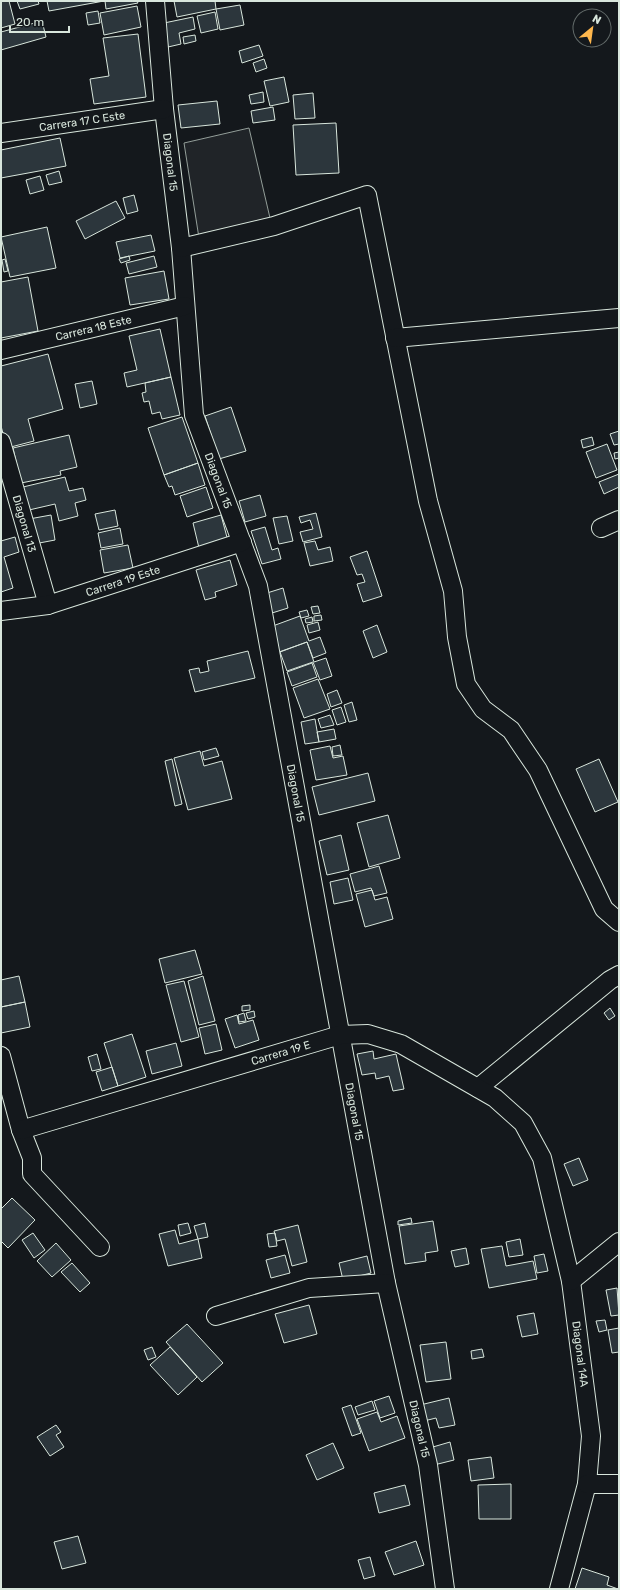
<svg xmlns="http://www.w3.org/2000/svg" width="620" height="1590" font-family="Rubik,sans-serif">
  <style>
    .green { fill: #202428; stroke: #939e99 }
    .building { fill: #2c363c; stroke: #d8e6dc }
    .lines { fill: none; stroke-linecap: round; stroke-linejoin: round }
    .minor-casing { stroke: #d8e6dc; stroke-width: 20 }
    .minor { stroke: #14181c; stroke-width: 18 }
    .labels { text-anchor: middle; dominant-baseline: central; stroke-width: 3; stroke-linejoin: round; paint-order: stroke }
    .street-label { font-size: 11px; fill: #d8e6dc; stroke: #14181c }
  </style>
  <rect width="100%" height="100%" fill="#14181c"/>
  <path class="green" d="M249 128 270 218 199 238 184 143Z"/>
  <path class="building" d="M1 1H9L15 24 1 28Z
    M17 1H38L39 4 20 9Z
    M47 1H104L49 11Z
    M105 1H137L138 3 106 9Z
    M174 1H215L216 9 177 17Z
    M240 5 244 25 220 30 216 9Z
    M137 6 141 27 104 35 100 13Z
    M98 11 100 23 88 25 86 13Z
    M215 12 218 29 201 33 197 16Z
    M193 17 195 29 179 33 181 44 168 47 164 23Z
    M42 21 46 37 1 50V32Z
    M138 34 146 97 94 104 90 79 109 76 103 38Z
    M195 35 196 41 184 44 183 37Z
    M259 45 263 56 242 63 239 51Z
    M264 59 267 68 256 72 253 63Z
    M284 77 289 102 270 106 264 81Z
    M263 92 264 102 251 104 249 95Z
    M313 93 315 118 295 119 293 95Z
    M217 101 220 124 181 128 178 105Z
    M273 107 275 120 253 123 251 111Z
    M336 123 339 173 296 175 293 125Z
    M60 138 66 166 1 178V150Z
    M59 171 62 182 49 185 46 175Z
    M40 176 44 190 30 194 26 180Z
    M134 195 138 211 127 214 123 198Z
    M116 201 125 218 85 239 76 221Z
    M47 227 56 268 10 277 1 237Z
    M151 235 155 251 120 258 116 242Z
    M129 256 130 260 121 263 119 259Z
    M154 256 157 267 129 274 126 263Z
    M5 259 8 271 4 272 2 260Z
    M164 271 169 299 130 305 125 278Z
    M28 277 38 331 1 338V282Z
    M160 329 171 377 127 387 124 373 137 370 129 336Z
    M48 354 63 409 28 419 34 441 7 448 1 426V366Z
    M171 377 180 415 162 419 160 412 152 414 149 401 144 402 142 393 146 392 145 383Z
    M92 381 97 404 80 408 75 384Z
    M231 407 246 451 219 459 205 416Z
    M182 417 198 463 164 475 148 428Z
    M619 431V444L614 445 610 434Z
    M69 435 77 467 60 471 61 475 21 483 13 448Z
    M592 437 594 445 583 448 581 440Z
    M607 444 617 470 596 478 586 452Z
    M619 452V458L615 459 614 453Z
    M198 463 205 485 175 495 172 486 169 487 164 475Z
    M619 474V487L604 494 599 482Z
    M65 477 69 491 83 488 86 500 75 503 78 516 59 521 55 504 29 510 23 487Z
    M206 487 213 508 187 517 180 496Z
    M260 495 266 516 245 522 239 501Z
    M115 510 118 526 99 530 95 514Z
    M316 513 322 537 303 542 300 532 313 529 310 520 301 523 299 517Z
    M51 515 55 540 34 544 29 519Z
    M221 515 228 541 199 548 193 523Z
    M287 516 293 541 279 544 273 518Z
    M265 527 272 550 278 548 281 559 262 564 251 531Z
    M120 528 123 544 101 548 98 533Z
    M15 537 19 552 4 557 13 588 1 592V541Z
    M315 541 318 550 330 547 333 561 310 566 304 543Z
    M128 545 133 568 104 573 100 550Z
    M367 551 382 596 363 602 357 584 365 582 362 574 357 575 350 557Z
    M230 560 237 585 215 592 216 597 205 600 196 570Z
    M283 588 288 608 272 613 267 593Z
    M318 606 320 613 313 614 311 607Z
    M307 610 309 616 301 618 299 612Z
    M321 615 322 620 314 621V616Z
    M300 616 309 641 320 637 326 653 313 658 307 642 279 652 270 627Z
    M312 617 313 622 306 623 305 619Z
    M318 622 320 630 309 633 307 625Z
    M377 625 387 652 373 658 363 631Z
    M307 642 314 662 326 658 332 676 320 680 313 662 287 671 280 652Z
    M248 651 255 678 195 692 189 670 199 668 200 673 209 671 207 661Z
    M312 663 317 677 292 686 287 672Z
    M318 679 330 709 304 718 293 688Z
    M337 690 342 703 331 707 327 694Z
    M352 702 357 720 349 722 344 705Z
    M341 707 346 722 337 725 332 710Z
    M330 715 334 725 321 728 318 719Z
    M315 719 319 742 305 744 301 722Z
    M334 729 336 739 319 742 317 732Z
    M340 745 342 755 333 756 332 747Z
    M330 746 333 758 343 756 347 775 316 780 310 750Z
    M216 748 219 756 204 760 202 752Z
    M200 751 204 766 222 761 232 799 188 810 174 758Z
    M172 759 182 804 175 806 165 761Z
    M599 759 618 802 595 812 576 769Z
    M368 773 375 801 319 815 312 787Z
    M388 815 400 858 369 867 357 823Z
    M341 835 349 870 327 875 319 841Z
    M379 866 387 893 374 896 371 888 355 892 350 874Z
    M348 878 353 900 334 904 330 882Z
    M372 890 375 900 387 897 393 919 365 927 356 894Z
    M195 950 202 974 165 983 159 959Z
    M19 976 25 1002 1 1007V980Z
    M203 976 215 1021 199 1025 188 981Z
    M184 981 199 1037 181 1042 166 985Z
    M25 1002 30 1027 1 1033V1007Z
    M250 1005V1010L242 1011V1006Z
    M610 1008 615 1016 609 1020 604 1013Z
    M254 1011 255 1017 248 1019 246 1013Z
    M244 1013 246 1021 239 1022 238 1015Z
    M237 1015 239 1024 253 1020 259 1040 235 1048 225 1019Z
    M216 1024 222 1050 205 1054 199 1028Z
    M132 1034 146 1077 118 1086 104 1043Z
    M176 1043 182 1066 152 1074 146 1051Z
    M373 1051 374 1059 396 1054 404 1089 393 1091 389 1076 376 1079 375 1073 362 1075 357 1054Z
    M97 1054 101 1069 92 1071 88 1057Z
    M112 1067 118 1086 102 1091 96 1072Z
    M579 1158 588 1180 573 1186 564 1164Z
    M12 1198 35 1220 8 1248 1 1241V1209Z
    M411 1218 412 1223 398 1225V1221Z
    M433 1221 438 1251 425 1253 426 1261 405 1264 399 1226Z
    M188 1223 191 1233 180 1236 178 1225Z
    M205 1223 208 1237 198 1239 194 1226Z
    M298 1225 307 1262 292 1266 285 1239 277 1241 274 1231Z
    M175 1230 179 1244 198 1239 202 1258 168 1266 159 1234Z
    M33 1233 45 1250 34 1258 22 1240Z
    M275 1233 277 1246 269 1247 267 1234Z
    M520 1239 523 1255 509 1257 506 1242Z
    M56 1243 71 1260 52 1277 37 1261Z
    M502 1246 506 1266 533 1261 537 1279 489 1288 481 1249Z
    M466 1248 469 1264 455 1267 451 1251Z
    M544 1254 548 1271 537 1273 534 1256Z
    M285 1255 290 1273 271 1278 266 1260Z
    M367 1256 371 1273 343 1280 339 1263Z
    M72 1263 90 1283 80 1292 61 1272Z
    M617 1288 619 1315 611 1316 606 1290Z
    M309 1305 317 1334 284 1343 275 1314Z
    M534 1313 538 1334 522 1337 517 1316Z
    M605 1320 607 1330 599 1332 596 1321Z
    M187 1324 223 1363 202 1382 166 1342Z
    M619 1328V1352L612 1353 608 1330Z
    M446 1342 451 1379 426 1382 420 1345Z
    M152 1347 156 1357 148 1360 144 1350Z
    M170 1347 197 1377 178 1395 150 1365Z
    M482 1349 484 1357 472 1359 471 1351Z
    M389 1396 395 1413 380 1418 374 1401Z
    M449 1398 455 1425 439 1428 436 1418 420 1422 416 1406Z
    M372 1401 375 1410 358 1415 355 1407Z
    M351 1405 361 1433 352 1436 342 1408Z
    M377 1412 381 1422 397 1416 405 1438 369 1451 357 1419Z
    M56 1425 61 1432 56 1435 64 1447 50 1456 37 1437Z
    M450 1442 454 1460 430 1466 426 1449Z
    M333 1443 344 1468 317 1480 306 1455Z
    M491 1457 494 1478 471 1481 468 1460Z
    M511 1484V1519H479L478 1485Z
    M405 1485 410 1505 379 1513 374 1493Z
    M78 1536 86 1563 62 1569 54 1542Z
    M416 1541 424 1565 394 1575 385 1552Z
    M370 1557 375 1576 364 1579 358 1560Z
    M582 1568 609 1577 607 1585 618 1589H575Z"/>
  <g class="lines">
    <defs>
      <g id="minor">
        <path id="s1" d="M155 1 164 109 181 248 194 415 258 586 386 1283 428 1465 445 1589"/>
        <path id="s2" d="M1 133 164 109"/>
        <path d="M181 248 274 226 367 195 428 501 453 591 457 637 466 684 483 709 511 730 538 770 604 909 619 922"/>
        <path d="M395 338 619 318"/>
        <path id="s3" d="M1 350 185 306"/>
        <path id="s4" d="M1 442 48 605"/>
        <path d="M601 528 619 520"/>
        <path id="s5" d="M1 611 48 605 242 542"/>
        <path d="M1 1056 21 1130 32 1158V1174L100 1247"/>
        <path d="M478 1088 610 980 619 975"/>
        <path id="s6" d="M21 1130 340 1035 368 1034 401 1044 495 1098 523 1123 542 1158 571 1281 591 1436 587 1484 559 1589"/>
        <path d="M571 1281 619 1242"/>
        <path d="M216 1316 309 1288 386 1283"/>
        <path d="M587 1484H619"/>
      </g>
    </defs>
    <use href="#minor" class="minor-casing"/>
    <use href="#minor" class="minor"/>
  </g>
  <g class="labels">
    <g class="street-label">
      <text stroke="none"><textPath href="#s2" startOffset="82">Carrera 17 C Este</textPath></text>
      <text stroke="none"><textPath href="#s1" startOffset="162">Diagonal 15</textPath></text>
      <text stroke="none"><textPath href="#s3" startOffset="95">Carrera 18 Este</textPath></text>
      <text stroke="none"><textPath href="#s1" startOffset="486">Diagonal 15</textPath></text>
      <text stroke="none"><textPath href="#s4" startOffset="85">Diagonal 13</textPath></text>
      <text stroke="none"><textPath href="#s5" startOffset="126">Carrera 19 Este</textPath></text>
      <text stroke="none"><textPath href="#s1" startOffset="809">Diagonal 15</textPath></text>
      <text stroke="none"><textPath href="#s6" startOffset="271">Carrera 19 E</textPath></text>
      <text stroke="none"><textPath href="#s1" startOffset="1133">Diagonal 15</textPath></text>
      <text stroke="none"><textPath href="#s6" startOffset="781">Diagonal 14A</textPath></text>
      <text stroke="none"><textPath href="#s1" startOffset="1457">Diagonal 15</textPath></text>
    </g>
  </g>
  <rect width="620" height="1590" fill="none" stroke="#d8e6dc" stroke-width="4"/>
  <g transform="translate(592 28) rotate(29)"><circle r="19" fill="#14181c" stroke="#626a69"/>
  <path d="M0-3L7 15L0 10L-7 15Z" fill="#ffb74d"/>
  <text y="-6" font-size="11" font-weight="bold" text-anchor="middle" fill="#d8e6dc">N</text>
  </g>
  <path d="M10 26v6h59v-6" fill="none" stroke="#d8e6dc" stroke-width="2"/>
  <text x="16" y="26" font-size="12" fill="#d8e6dc" stroke="#14181c" stroke-width="3" paint-order="stroke">20 m</text>
</svg>
